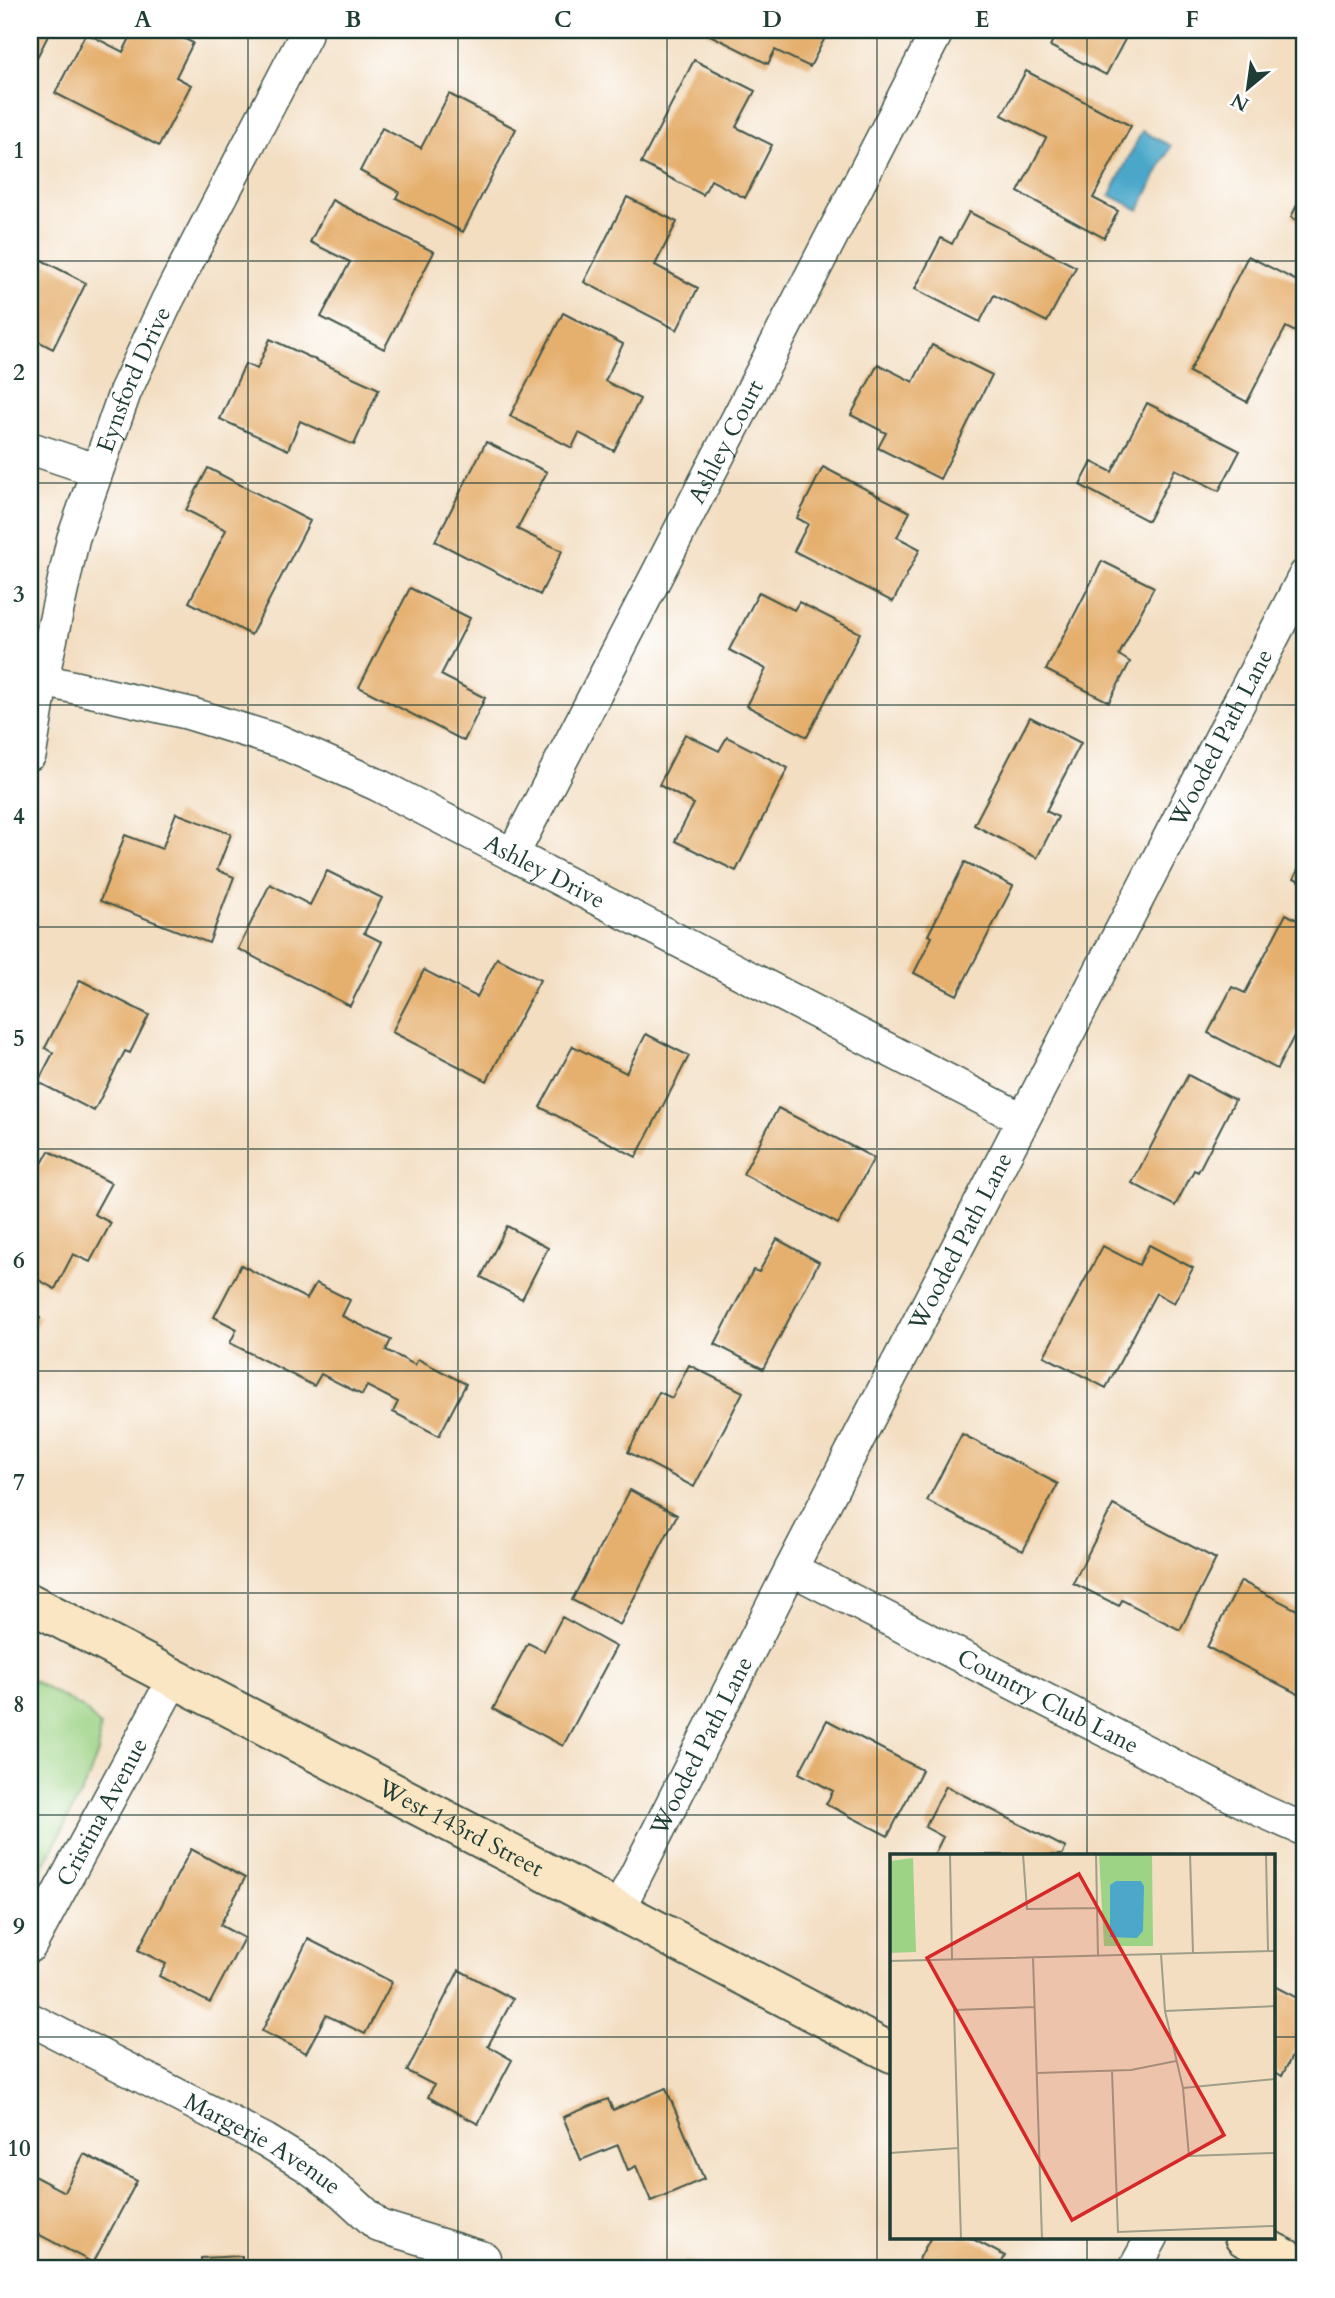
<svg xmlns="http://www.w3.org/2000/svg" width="1335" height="2298" font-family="Cardo,serif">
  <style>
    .green { fill: #9cd385; stroke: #5e885c; stroke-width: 2 }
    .water { fill: #4ca7ca; stroke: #36727f; stroke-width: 2 }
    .building { fill: #e5af6d }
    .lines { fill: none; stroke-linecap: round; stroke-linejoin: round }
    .street-casing { stroke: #3f5549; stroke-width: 35 }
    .secondary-casing { stroke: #3f5549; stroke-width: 42 }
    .street { stroke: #fff; stroke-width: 32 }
    .secondary { stroke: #fbe6c4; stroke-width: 38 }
    .grid { fill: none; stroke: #1f3d34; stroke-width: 2; stroke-opacity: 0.55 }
    .labels { text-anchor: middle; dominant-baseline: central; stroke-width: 7; stroke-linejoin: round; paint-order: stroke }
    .street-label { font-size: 24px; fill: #1f3d34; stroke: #fff }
    .inset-road { fill: none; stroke: #9e9e89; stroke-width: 2 }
    .view { fill: #d62828; fill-opacity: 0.15; stroke: #d62828; stroke-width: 3.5 }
    .inset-edge { fill: none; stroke: #1f3d34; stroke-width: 3.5 }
    .neatline { fill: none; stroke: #1f3d34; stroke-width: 2.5 }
    .grid-label { font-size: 23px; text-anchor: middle; font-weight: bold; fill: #1f3d34 }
  </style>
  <rect width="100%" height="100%" fill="#fff"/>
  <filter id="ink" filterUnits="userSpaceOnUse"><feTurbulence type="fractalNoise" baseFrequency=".0143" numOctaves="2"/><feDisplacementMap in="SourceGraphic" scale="14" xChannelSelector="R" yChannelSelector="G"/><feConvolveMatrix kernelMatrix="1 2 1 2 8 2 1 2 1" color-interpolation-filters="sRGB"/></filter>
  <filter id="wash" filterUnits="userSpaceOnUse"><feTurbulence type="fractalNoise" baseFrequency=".00686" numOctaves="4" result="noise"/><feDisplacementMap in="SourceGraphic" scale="28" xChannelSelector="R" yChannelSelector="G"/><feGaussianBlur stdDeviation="1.57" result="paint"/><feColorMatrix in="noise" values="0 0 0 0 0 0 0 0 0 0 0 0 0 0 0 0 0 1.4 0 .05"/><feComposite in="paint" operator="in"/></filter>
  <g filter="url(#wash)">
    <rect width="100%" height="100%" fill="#f3dec2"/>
    <path class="green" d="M30 1679 83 1708 100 1726 98 1752 89 1777 30 1893Z"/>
    <path class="water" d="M1142 131 1171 146 1139 210 1110 195Z"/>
    <g id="blocks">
      <path class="building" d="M30 30H51L30 71Z
        M134 30H167L193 43 176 77 191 85 159 146 55 93 86 33 123 52Z
        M708 30H829L810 67 775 50 768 64 706 33Z
        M1058 30H1130L1106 75 1050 46Z
        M694 60 755 91 736 127 772 145 745 198 711 180 703 195 641 163Z
        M1026 71 1131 126 1093 198 1118 211 1104 238 1018 192 1046 138 1002 115Z
        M449 94 516 129 463 232 396 198 399 192 360 171 382 128 421 148Z
        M1305 189V225L1291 217Z
        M627 197 677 222 655 265 698 288 677 330 584 282Z
        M332 200 434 252 384 349 321 317 350 262 310 242Z
        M969 212 1076 267 1047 322 994 295 980 322 915 289 941 238 952 244Z
        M30 254 86 283 53 349 30 337Z
        M1248 256 1305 285V322L1299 334 1286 327 1247 402 1189 372Z
        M563 313 623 344 605 381 640 399 614 451 579 433 572 448 510 416Z
        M270 339 379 389 354 445 300 421 288 450 220 419 245 364 257 369Z
        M932 345 992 375 940 479 878 448 886 433 851 415 878 364 913 382Z
        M1147 403 1240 451 1219 491 1175 469 1148 521 1080 485 1092 462 1112 472Z
        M486 442 547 472 517 529 562 551 540 595 435 541Z
        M823 467 910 512 897 537 920 549 893 602 794 551 808 524 797 518Z
        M208 468 310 521 251 635 189 602 226 530 186 510Z
        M1102 561 1154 587 1119 655 1130 662 1109 702 1046 670Z
        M410 588 470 618 441 675 485 698 464 741 359 687Z
        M759 592 794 610 799 602 860 633 807 737 747 706 766 669 729 650Z
        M1030 717 1081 743 1046 811 1058 817 1037 858 974 825Z
        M685 734 719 751 727 737 788 768 736 871 675 841 694 804 659 785Z
        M176 813 231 834 217 870 234 877 209 943 100 901 125 835 162 849Z
        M1305 856V884L1294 878Z
        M965 862 1013 886 957 995 914 973 932 937 928 935Z
        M327 871 382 898 364 933 382 942 350 1006 238 949 270 884 310 905Z
        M1286 914 1305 924V1015L1277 1069 1208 1033 1232 987 1245 993Z
        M497 958 540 980 487 1081 392 1032 424 970 477 997Z
        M80 980 149 1015 130 1053 125 1051 94 1111 38 1082 53 1053 45 1048Z
        M646 1034 689 1056 636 1157 540 1107 573 1046 626 1073Z
        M1188 1075 1235 1100 1198 1172 1194 1170 1175 1206 1132 1183Z
        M778 1108 874 1158 838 1224 743 1174Z
        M49 1151 111 1183 94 1214 111 1223 90 1262 73 1254 55 1289 30 1275V1162L40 1167Z
        M507 1226 548 1248 522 1299 481 1277Z
        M777 1239 819 1262 763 1369 715 1344 753 1270 759 1272Z
        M1149 1245 1193 1268 1174 1303 1156 1293 1106 1388 1044 1356 1103 1246 1139 1265Z
        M241 1265 307 1299 316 1283 350 1300 342 1316 391 1340 386 1350 415 1365 418 1359 466 1384 439 1436 393 1412 398 1402 367 1386 362 1395 321 1374 314 1386 230 1343 237 1329 214 1317Z
        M30 1313 40 1318 30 1338Z
        M689 1365 743 1392 694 1487 628 1452 659 1392 672 1398Z
        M962 1434 1058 1484 1023 1551 927 1501Z
        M630 1490 677 1515 620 1625 572 1600Z
        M1113 1505 1216 1559 1180 1630 1122 1600 1119 1606 1073 1583Z
        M1241 1581 1305 1614 1304 1697 1207 1647Z
        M562 1617 616 1647 563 1746 493 1709 528 1643 544 1651Z
        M827 1720 922 1770 888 1836 826 1804 833 1791 799 1773Z
        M946 1786 1066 1848 1062 1855H934L943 1837 925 1827Z
        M191 1849 245 1878 220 1925 244 1938 210 2003 159 1976 166 1964 138 1950Z
        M308 1939 392 1982 365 2034 326 2015 306 2053 262 2031Z
        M459 1970 513 1999 488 2046 512 2060 478 2124 428 2097 434 2085 407 2071Z
        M1274 1986 1305 2002V2030L1282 2076 1274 2071Z
        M666 2088 704 2179 651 2201 636 2166 628 2170 618 2145 581 2160 563 2117 608 2099 613 2110Z
        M84 2154 137 2181 93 2263 30 2230V2174L64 2192Z
        M931 2237H969L1005 2256 999 2268H914Z
        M242 2256V2268H201V2258Z
        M684 2260 716 2267V2268H683Z"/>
    </g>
  </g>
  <g filter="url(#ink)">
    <use href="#blocks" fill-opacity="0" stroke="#3f5549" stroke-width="2"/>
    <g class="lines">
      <defs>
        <g id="street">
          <path d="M30 448 96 470"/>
          <path id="s1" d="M42 680 188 713 279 741 378 785 1022 1119"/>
          <path id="s2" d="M30 754 42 680 73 539 125 392 167 301 305 36 306 30"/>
          <path id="s3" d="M513 854 938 30"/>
          <path id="s4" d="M791 1569 1262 1811 1305 1830"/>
          <path id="s5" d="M618 1910 791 1569 1305 575"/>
          <path id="s6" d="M30 1946 174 1678"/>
          <path id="s7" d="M30 2019 265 2140 307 2166 343 2193 379 2226 484 2258 478 2268"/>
          <path d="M1135 2268 1152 2237"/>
        </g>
        <g id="secondary">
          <path id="s8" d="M30 1603 892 2053"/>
          <path d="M1244 2237 1304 2268"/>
        </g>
      </defs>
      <use href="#street" class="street-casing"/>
      <use href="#secondary" class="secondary-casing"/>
      <use href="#street" class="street"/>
      <use href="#secondary" class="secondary"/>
    </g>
  </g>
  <path class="grid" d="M248 30V2268M458 30V2268M667 30V2268M877 30V2268M1087 30V1855M30 261H1305M30 483H1305M30 705H1305M30 927H1305M30 1149H1305M30 1371H1305M30 1593H1305M30 1815H1305M30 2037H892M1274 2037H1305M1087 2237V2268"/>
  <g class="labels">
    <g class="street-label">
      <text stroke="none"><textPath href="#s2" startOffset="390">Eynsford Drive</textPath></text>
      <text stroke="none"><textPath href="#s3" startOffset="464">Ashley Court</textPath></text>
      <text stroke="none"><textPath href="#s5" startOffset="1318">Wooded Path Lane</textPath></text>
      <text stroke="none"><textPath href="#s1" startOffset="541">Ashley Drive</textPath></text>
      <text stroke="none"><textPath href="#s5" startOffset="751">Wooded Path Lane</textPath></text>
      <text stroke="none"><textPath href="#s4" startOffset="289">Country Club Lane</textPath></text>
      <text stroke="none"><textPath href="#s5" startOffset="184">Wooded Path Lane</textPath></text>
      <text stroke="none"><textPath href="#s6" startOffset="152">Cristina Avenue</textPath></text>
      <text stroke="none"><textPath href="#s8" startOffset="486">West 143rd Street</textPath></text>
      <text stroke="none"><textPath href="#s7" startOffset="264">Margerie Avenue</textPath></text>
    </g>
  </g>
  <g transform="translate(890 1854)">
    <rect width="385" height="385" fill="#f3dec2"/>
    <path d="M209 0H262L263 92H214ZM23 4 26 98 0 99V7Z" fill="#9cd385"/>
    <path d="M226 27H251L254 32 253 77 247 84 220 83V31Z" fill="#4ca7ca"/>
    <path class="inset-road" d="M60 0 62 105M133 0 137 55 208 54M206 0 208 102M300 0 303 99M376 0 378 97M271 100 275 157 293 234 299 302 385 299M143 103 152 385M0 107 385 97M275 157 385 152M222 217 228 378 385 372M147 219 241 216 286 207M293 234 385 225M0 299 68 294M71 385 64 156 145 153"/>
    <path class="view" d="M189 20 334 281 182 366 37 104Z"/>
    <rect width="385" height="385" class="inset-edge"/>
  </g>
  <rect width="1335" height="2298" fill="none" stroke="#fff" stroke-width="77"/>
  <g transform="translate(1248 88) rotate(209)" stroke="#ffffff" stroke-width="5" paint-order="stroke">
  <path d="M0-5L12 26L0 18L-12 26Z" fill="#1f3d34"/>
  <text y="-10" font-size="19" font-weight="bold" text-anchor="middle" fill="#1f3d34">N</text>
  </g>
  <rect x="38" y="38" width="1258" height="2222" class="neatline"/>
  <g class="grid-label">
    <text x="143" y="27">A</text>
    <text x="353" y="27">B</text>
    <text x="563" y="27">C</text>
    <text x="772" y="27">D</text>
    <text x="982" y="27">E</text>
    <text x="1192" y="27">F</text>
    <text x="19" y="158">1</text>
    <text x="19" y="380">2</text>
    <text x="19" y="602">3</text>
    <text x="19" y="824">4</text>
    <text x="19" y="1046">5</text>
    <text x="19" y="1268">6</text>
    <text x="19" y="1490">7</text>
    <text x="19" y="1712">8</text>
    <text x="19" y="1934">9</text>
    <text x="19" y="2156">10</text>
  </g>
</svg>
